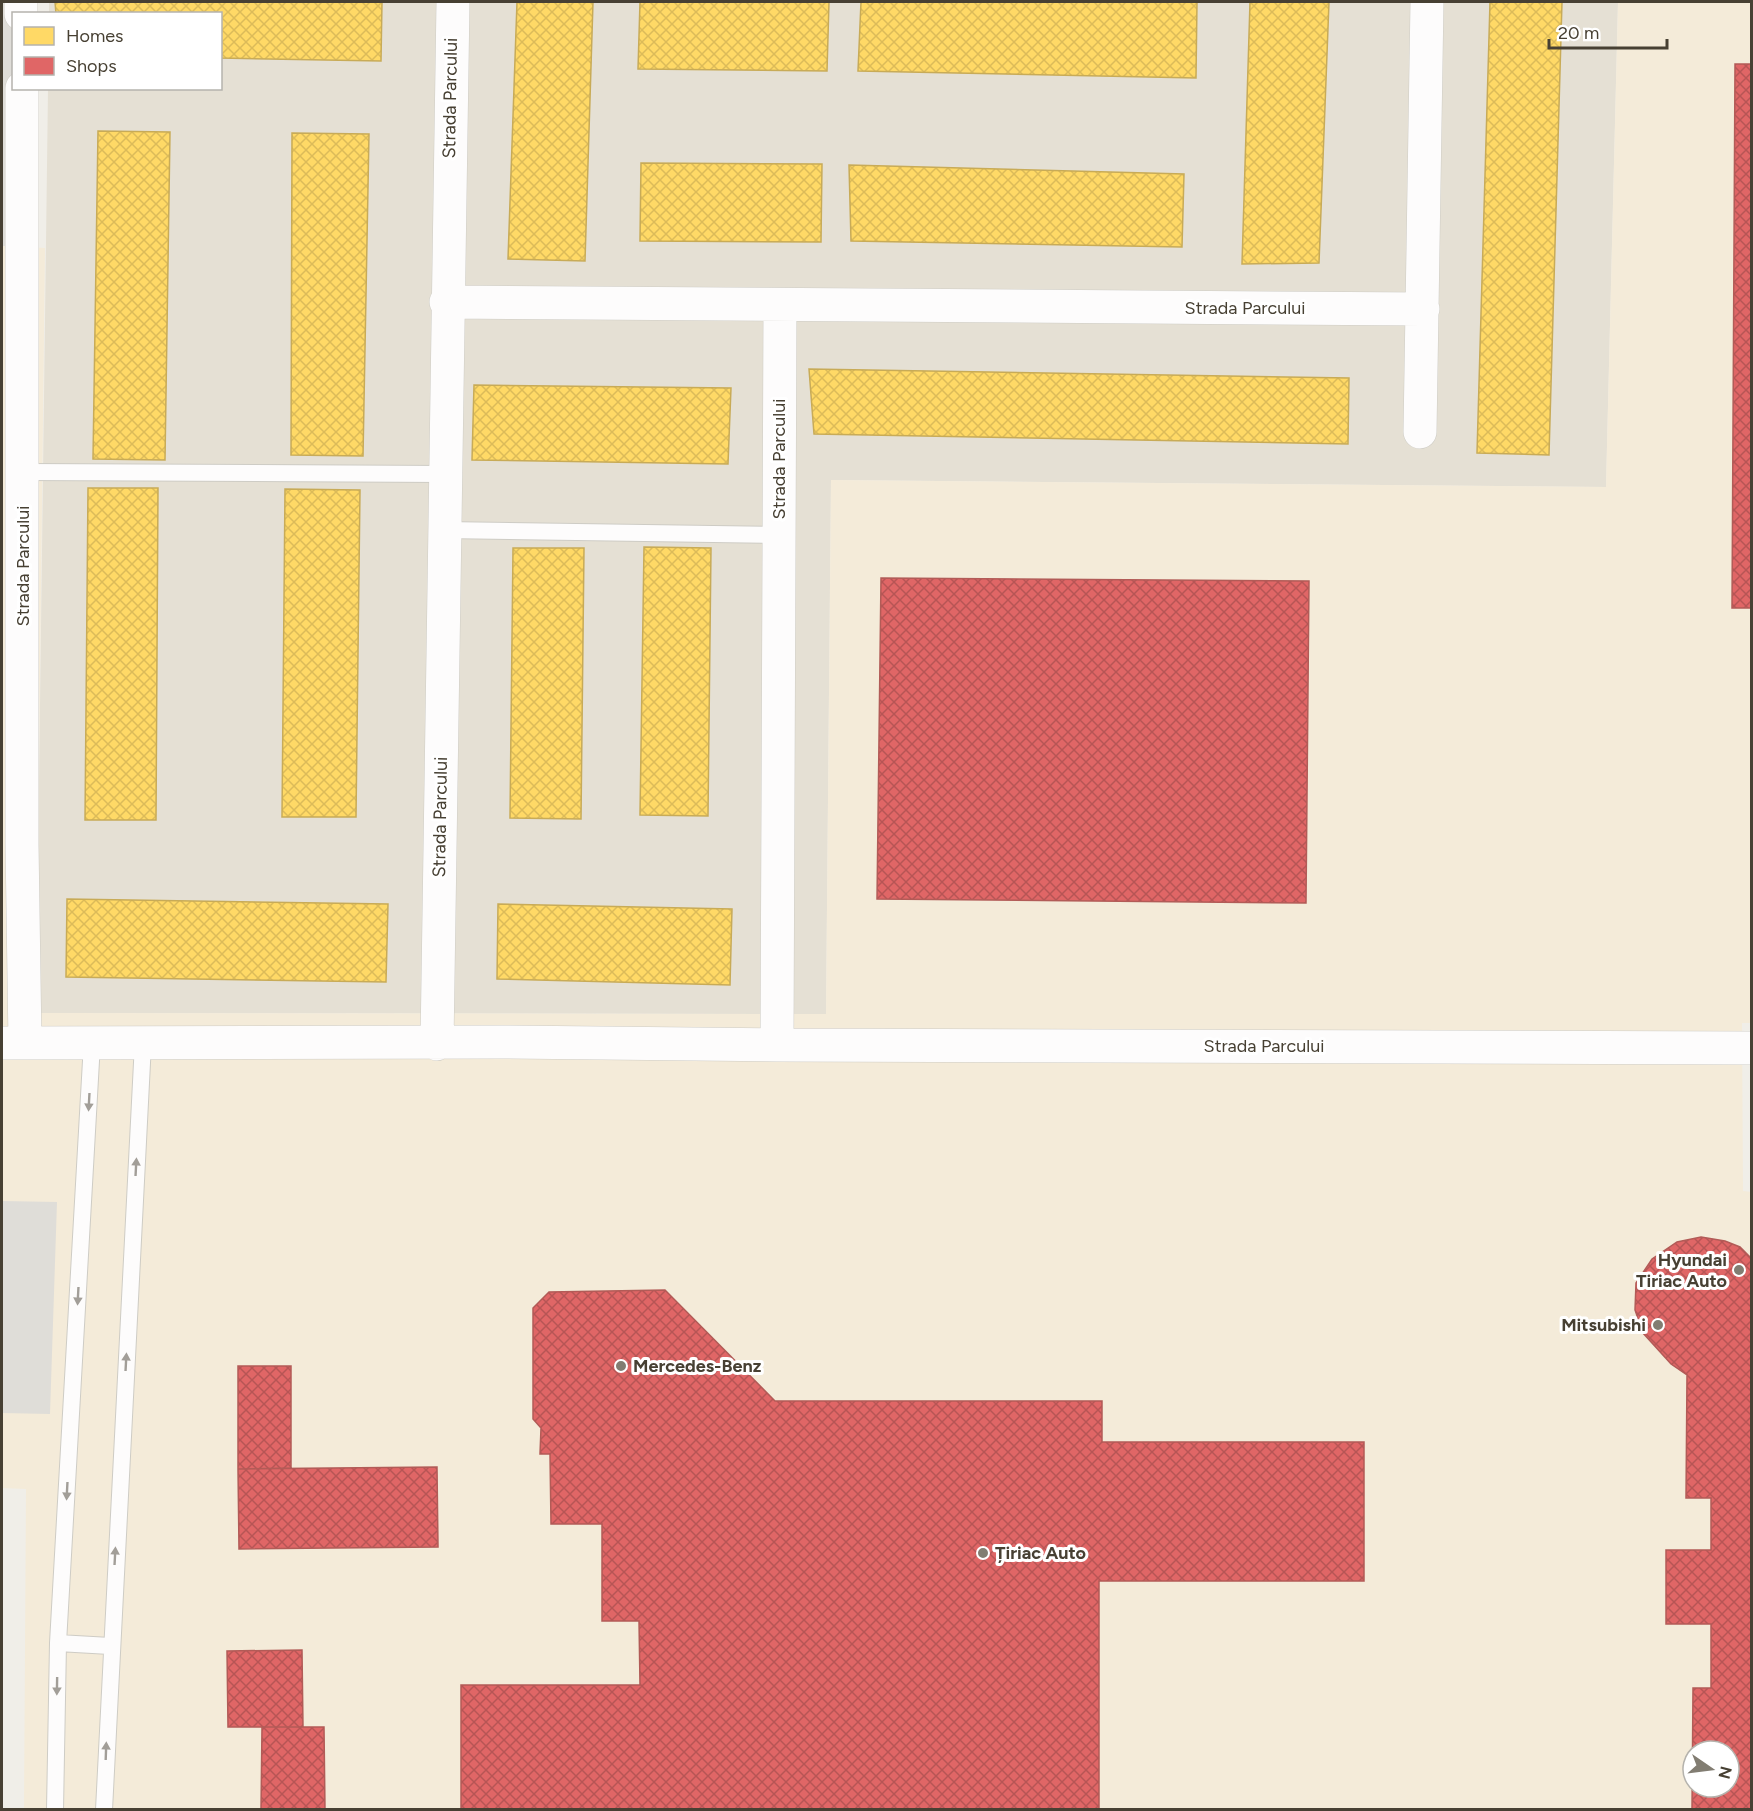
<svg xmlns="http://www.w3.org/2000/svg" width="1753" height="1811" font-family="Figtree,sans-serif">
  <style>
    .residential { fill: #e5e0d4 }
    .commercial { fill: #f4ebd9; fill-rule: evenodd }
    .parking { fill: #dfddd8 }
    .homes { fill: url(#homes-cross-hatch); stroke: #c8ab57; stroke-width: 1.5 }
    .shops { fill: url(#shops-cross-hatch); stroke: #b25b57; stroke-width: 1.5; fill-rule: evenodd }
    .lines { fill: none; stroke-linecap: round; stroke-linejoin: round }
    .service-casing { stroke: #ceccc5; stroke-width: 18 }
    .minor-casing { stroke: #ceccc5; stroke-width: 34 }
    .service { stroke: #fdfcfc; stroke-width: 16 }
    .minor { stroke: #fdfcfc; stroke-width: 33 }
    .oneway { fill: #a29e98 }
    .poi-dot { fill: #827d72; stroke: #fff; stroke-width: 2 }
    .labels { text-anchor: middle; dominant-baseline: central; stroke-width: 6; stroke-linejoin: round; paint-order: stroke }
    .street-label { font-size: 18px; fill: #474033; stroke: #fff }
    .poi-label { font-size: 18px; font-weight: bold; fill: #474033; stroke: #fff; text-anchor: end }
  </style>
  <defs>
    <pattern id="homes-cross-hatch" width="8" height="8" patternUnits="userSpaceOnUse" patternTransform="scale(1.5)"><rect width="8" height="8" fill="#ffd966"/><path d="M0 0l8 8M0 8l8-8" fill="none" stroke="#dcbb59"/></pattern>
    <pattern id="shops-cross-hatch" width="8" height="8" patternUnits="userSpaceOnUse" patternTransform="scale(1.5)"><rect width="8" height="8" fill="#e06666"/><path d="M0 0l8 8M0 8l8-8" fill="none" stroke="#b75555"/></pattern>
  </defs>
  <rect width="100%" height="100%" fill="#f0eee8"/>
  <path class="residential" d="M49 2H1618L1606 487 831 480 826 1014 36 1013 48 89 220 88V14L49 13Z"/>
  <path class="commercial" d="M1618 2H1751L1752 1023H1742L1743 1191 1752 1192 1751 1809H24L26 1489 2 1488V246L45 248 36 1013 826 1014 831 480 1606 487ZM1693 1751H1729V1787H1693Z"/>
  <path class="parking" d="M2 2H21L14 14V88L23 246H2Z
    M2 1201 57 1202 50 1414 2 1413Z"/>
  <path class="homes" d="M55 2H382L381 61 220 58V14H56Z
    M517 2H593L585 261 508 259Z
    M640 2H829L827 71 638 69Z
    M861 2H1197L1196 78 858 71Z
    M1250 2H1329L1319 263 1242 264Z
    M1490 2H1562L1549 455 1477 453Z
    M98 131 170 132 165 460 93 459Z
    M292 133 369 134 363 456 291 455Z
    M641 163 822 164 821 242 640 241Z
    M849 165 1184 174 1182 247 851 241Z
    M809 369 1349 378 1348 444 814 434Z
    M474 385 731 388 728 464 472 460Z
    M88 488H158L156 820H85Z
    M285 489 360 490 356 817H282Z
    M644 547 711 548 708 816 640 815Z
    M513 548H584L581 819 510 818Z
    M67 899 388 904 386 982 66 977Z
    M498 904 732 909 730 985 497 979Z"/>
  <path class="shops" d="M1735 64H1752V608H1732Z
    M881 578 1309 581 1306 903 877 899Z
    M1701 1237 1725 1241 1740 1247 1752 1259V1810H1692L1693 1688H1711V1624H1666V1550H1711V1498H1686L1687 1375 1671 1364 1643 1333 1635 1310 1636 1283 1652 1259 1677 1242ZM1693 1751H1729V1787H1693Z
    M665 1290 775 1401H1102V1442H1364V1581H1099V1810H461V1685H640L639 1621H602V1524H551L550 1454H540L541 1428 533 1419V1308L549 1292Z
    M238 1366H291V1468L238 1469Z
    M437 1467 438 1547 239 1549 238 1469Z
    M302 1650 303 1727H228L227 1651Z
    M262 1727H324L325 1810H261Z"/>
  <g class="lines">
    <defs>
      <path id="service" d="M23 472 444 474
        M443 530 779 535
        M58 1643 110 1646
        M55 1810 58 1643 92 1043
        M104 1810 143 1043"/>
      <path id="minor" d="M21 2V14
        M22 88V844L25 1043
        M446 302 1423 309
        M1420 432 1427 2
        M2 1043 507 1042 777 1045 1752 1048
        M437 1044 453 2
        M777 1045 780 305"/>
    </defs>
    <use href="#service" class="service-casing"/>
    <use href="#minor" class="minor-casing"/>
    <use href="#service" class="service"/>
    <use href="#minor" class="minor"/>
  </g>
  <defs><path id="oneway-solid" d="M-6-.8H1V-3.2L6.5 0L1 3.2V.8H-6Z" transform="scale(1.5)"/></defs>
  <g class="oneway">
    <use href="#oneway-solid" transform="translate(89 1102) rotate(93)"/>
    <use href="#oneway-solid" transform="translate(136 1167) rotate(-87)"/>
    <use href="#oneway-solid" transform="translate(78 1296) rotate(93)"/>
    <use href="#oneway-solid" transform="translate(126 1362) rotate(-87)"/>
    <use href="#oneway-solid" transform="translate(67 1491) rotate(93)"/>
    <use href="#oneway-solid" transform="translate(115 1556) rotate(-87)"/>
    <use href="#oneway-solid" transform="translate(57 1686) rotate(91)"/>
    <use href="#oneway-solid" transform="translate(106 1751) rotate(-88)"/>
  </g>
  <g class="poi-dot">
    <circle cx="1739" cy="1270" r="6"/>
    <circle cx="1658" cy="1325" r="6"/>
    <circle cx="621" cy="1366" r="6"/>
    <circle cx="983" cy="1553" r="6"/>
  </g>
  <g class="labels">
    <g class="street-label">
      <text transform="translate(450 98) rotate(-89)">Strada Parcului</text>
      <text x="1245" y="308">Strada Parcului</text>
      <text transform="translate(779 459) rotate(-90)">Strada Parcului</text>
      <text transform="translate(23 566) rotate(-90)">Strada Parcului</text>
      <text transform="translate(440 817) rotate(-89)">Strada Parcului</text>
      <text x="1264" y="1046">Strada Parcului</text>
    </g>
    <g class="poi-label">
      <text x="1727" y="1260">Hyundai<tspan x="1727" dy="21">Tiriac Auto</tspan></text>
      <text x="1646" y="1325">Mitsubishi</text>
      <text x="633" y="1366" text-anchor="start">Mercedes-Benz</text>
      <text x="995" y="1553" text-anchor="start">Țiriac Auto</text>
    </g>
  </g>
  <rect width="1753" height="1811" fill="none" stroke="#474033" stroke-width="6"/>
  <rect x="12" y="12" width="210" height="78" fill="#ffffff" stroke="#b5b3ad" stroke-width="1.5"/>
  <rect x="24" y="27" width="30" height="18" fill="#ffd966" stroke="#b5b3ad" stroke-width="1.5"/>
  <text x="66" y="42" font-size="18" fill="#474033">Homes</text>
  <rect x="24" y="57" width="30" height="18" fill="#e06666" stroke="#b5b3ad" stroke-width="1.5"/>
  <text x="66" y="72" font-size="18" fill="#474033">Shops</text>
  <g transform="translate(1711 1769) rotate(104)"><circle r="28" fill="#ffffff" stroke="#b5b3ad" stroke-width="1.5"/>
  <path d="M0-4.5L10 22L0 15L-10 22Z" fill="#827d72"/>
  <text y="-9" font-size="16" font-weight="bold" text-anchor="middle" fill="#474033">N</text>
  </g>
  <path d="M1549 39v9h118v-9" fill="none" stroke="#474033" stroke-width="3"/>
  <text x="1558" y="39" font-size="18" fill="#474033" stroke="#ffffff" stroke-width="4.5" paint-order="stroke">20 m</text>
</svg>
